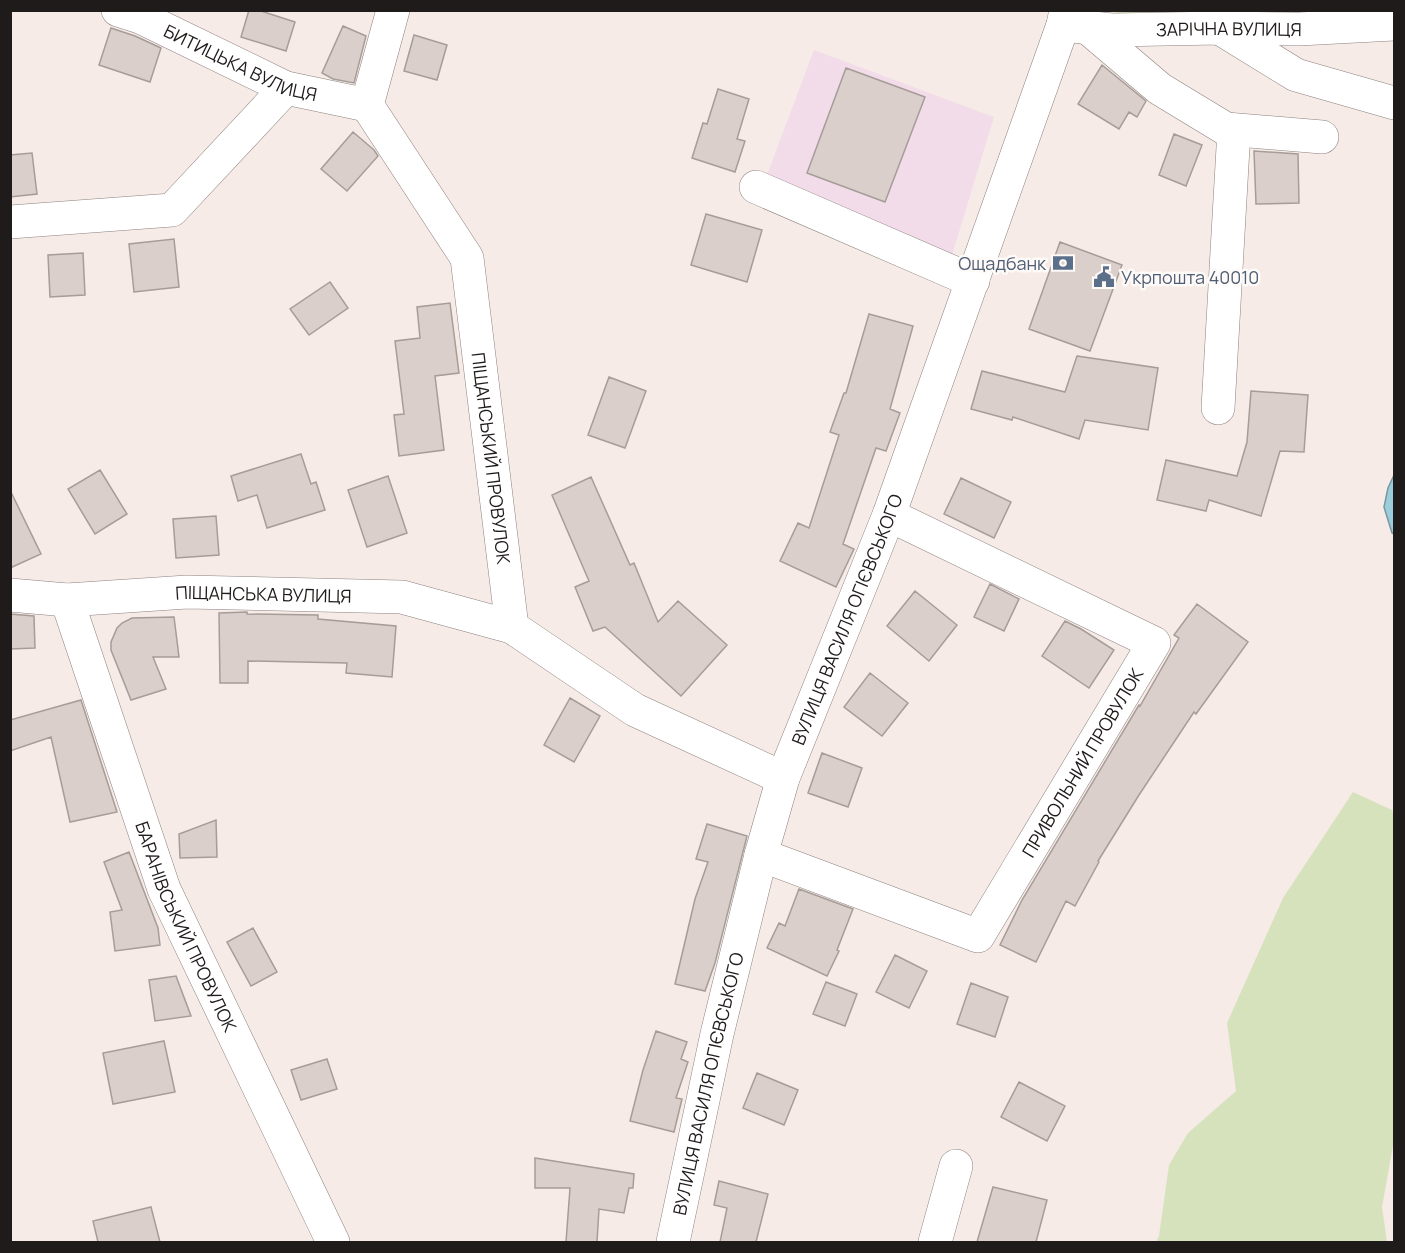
<svg xmlns="http://www.w3.org/2000/svg" width="1405" height="1253" font-family="Manrope,sans-serif">
  <style>
    .industrial { fill: #f2dcea }
    .green { fill: #d6e2bc }
    .water { fill: #9bcdda; stroke: #7698a0; stroke-width: 1.5 }
    .building { fill: #dacfcb; stroke: #a69c98; stroke-width: 1.5 }
    .lines { fill: none; stroke-linecap: round; stroke-linejoin: round }
    .minor-casing { stroke: #8c827f; stroke-width: 34 }
    .minor { stroke: #fff; stroke-width: 33 }
    .labels { text-anchor: middle; dominant-baseline: central; stroke-width: 5; stroke-linejoin: round; paint-order: stroke }
    .street-label { font-size: 18px; fill: #1f1b1a; stroke: #fefaf8 }
    .service-label { font-size: 18px; fill: #4e5e75; stroke: #fefaf8; text-anchor: end }
  </style>
  <rect width="100%" height="100%" fill="#f6ebe7"/>
  <path class="industrial" d="M814 50 994 117 952 255 767 175Z"/>
  <path class="green" d="M1114 11H1257L1125 18Z
    M1353 792 1392 810 1394 817V1140L1382 1207 1387 1242H1156L1159 1236 1169 1165 1188 1133 1236 1091 1227 1023 1283 898Z"/>
  <path class="water" d="M1394 475V534L1392 533 1384 507 1388 488Z"/>
  <path class="building" d="M249 10H258L295 22 286 51 241 37Z
    M343 26 366 36 354 83 333 79 322 73Z
    M111 28 135 36 161 48 150 82 99 65Z
    M414 35 447 45 437 80 404 71Z
    M1102 65 1146 101 1137 117 1129 112 1119 129 1078 104Z
    M846 68 925 97 885 202 807 173Z
    M718 89 749 99 737 139 745 141 735 172 692 158 703 123 707 124Z
    M353 132 374 150 378 156 347 191 321 169Z
    M1174 134 1202 145 1186 186 1159 175Z
    M1254 151 1298 154 1299 203 1256 204Z
    M32 153 37 194 10 197V155Z
    M706 214 762 230 747 282 691 265Z
    M174 239 179 287 134 292 129 244Z
    M1060 242 1122 265 1090 351 1029 329Z
    M83 253 85 295 50 297 48 255Z
    M330 282 348 308 309 335 290 309Z
    M450 303 459 373 435 376 444 450 399 456 394 415 404 414 395 341 420 338 417 307Z
    M869 314 913 326 890 409 900 413 886 451 876 448 843 544 854 549 836 587 780 561 798 523 809 528 839 435 830 432 844 393H846Z
    M1077 356 1158 368 1148 430 1085 420 1079 439 1013 417 1012 420 971 409 982 371 1065 392Z
    M609 377 646 391 625 448 588 435Z
    M1251 391 1308 395 1304 452 1280 451 1261 516 1209 500 1206 511 1157 500 1166 460 1237 476 1247 442Z
    M301 454 311 484 316 482 325 510 267 528 257 495 238 501 231 476Z
    M100 470 127 514 95 534 68 489Z
    M388 476 407 533 367 547 348 490Z
    M591 477 630 565 634 563 658 622 678 601 727 645 681 696 605 627 593 631 575 587 589 581 552 495Z
    M961 478 1011 502 994 538 944 514Z
    M10 490 41 554 10 568Z
    M216 516 219 555 176 558 173 519Z
    M990 584 1019 599 1004 631 974 617Z
    M915 591 957 625 929 661 887 626Z
    M1197 604 1248 642 1196 714 1194 712 1139 795 1098 861 1099 862 1075 906 1066 901 1036 962 1000 945 1022 900 1139 705 1140 706 1179 638 1174 635Z
    M247 612V614L318 615V619L396 626 392 677 346 673 347 663 248 661V683H220L219 613Z
    M10 614 34 616 35 648 10 649Z
    M174 617 179 657H153L166 689 131 700 111 650V642L117 628 122 623 132 618Z
    M1065 621 1081 629 1114 650 1089 688 1042 656Z
    M870 673 908 703 882 736 844 707Z
    M570 698 600 716 574 762 544 745Z
    M81 700 117 812 70 822 51 737 10 751V720Z
    M822 753 862 768 848 807 808 793Z
    M216 820 217 857 180 858 179 834Z
    M707 824 747 836 715 963 705 991 675 984 695 899 708 862 696 859Z
    M129 852 158 928 160 945 115 951 110 912 122 910 104 862Z
    M799 889 853 909 837 950 839 951 827 976 767 948 779 923 785 926Z
    M253 928 277 972 251 986 227 942Z
    M895 955 927 971 909 1008 876 992Z
    M176 976 191 1016 155 1021 149 980Z
    M826 982 857 994 845 1026 813 1014Z
    M971 983 1008 997 995 1037 957 1024Z
    M656 1031 687 1042 681 1059 688 1062 676 1098 682 1099 674 1132 630 1121 643 1070Z
    M164 1041 175 1092 113 1104 103 1053Z
    M327 1059 337 1089 301 1100 291 1070Z
    M757 1073 798 1090 784 1125 743 1108Z
    M1019 1082 1065 1106 1047 1141 1001 1117Z
    M535 1158 634 1174 633 1188H629L624 1213 599 1209 597 1242H566L570 1188H535Z
    M719 1181 768 1194 756 1242H720L727 1208 714 1205Z
    M993 1187 1047 1200 1036 1242H977Z
    M151 1207 160 1242H98L93 1221Z"/>
  <g class="lines">
    <defs>
      <g id="minor">
        <path id="s1" d="M118 10 140 17 286 88 367 105"/>
        <path id="s2" d="M393 10 367 105 467 258 512 627 635 710 783 778"/>
        <path id="s3" d="M1063 25 1112 30 1219 28 1299 29 1394 24"/>
        <path d="M1088 28 1160 89 1226 129 1322 137"/>
        <path d="M1221 29 1296 75 1394 103"/>
        <path d="M756 187 973 281"/>
        <path d="M10 222 172 210 286 88"/>
        <path d="M1218 408 1234 130"/>
        <path id="s4" d="M10 595 67 600 187 592 402 597 512 627"/>
        <path id="s5" d="M67 600 164 889 333 1242"/>
        <path id="s6" d="M761 855 978 936 1154 643 889 515"/>
        <path id="s7" d="M673 1242 717 1034 761 855 783 778 889 515 1063 25 1066 10"/>
        <path d="M935 1242 956 1166"/>
      </g>
    </defs>
    <use href="#minor" class="minor-casing"/>
    <use href="#minor" class="minor"/>
  </g>
  <defs>
    <symbol id="bank-bare" viewBox="-9 -9 18 18"><path d="M-6-4H6V4H-6ZM0-2.3a2.3 2.3 0 1 0 0 4.6a2.3 2.3 0 1 0 0-4.6Z" fill="#5c6f8a" stroke="#fefaf8" stroke-width="2.5" paint-order="stroke"/></symbol>
    <symbol id="civic-bare" viewBox="-9 -9 18 18"><path d="M-.6-6.5H3V-4.5H.6V-3L4-1V1h2V6H-6V1h2V-1L-.6-3ZM-1.2 2.5V6h2.4V2.5Z" fill="#5c6f8a" stroke="#fefaf8" stroke-width="2.5" paint-order="stroke"/></symbol>
  </defs>
  <g fill-rule="evenodd">
    <use href="#bank-bare" x="1048" y="248" width="30" height="30"/>
    <use href="#civic-bare" x="1089" y="262" width="30" height="30"/>
  </g>
  <g class="labels">
    <g class="street-label">
      <text stroke="none"><textPath href="#s3" startOffset="166">ЗАРІЧНА ВУЛИЦЯ</textPath></text>
      <text stroke="none"><textPath href="#s1" startOffset="134">БИТИЦЬКА ВУЛИЦЯ</textPath></text>
      <text stroke="none"><textPath href="#s2" startOffset="483">ПІЩАНСЬКИЙ ПРОВУЛОК</textPath></text>
      <text stroke="none"><textPath href="#s4" startOffset="254">ПІЩАНСЬКА ВУЛИЦЯ</textPath></text>
      <text stroke="none"><textPath href="#s7" startOffset="648">ВУЛИЦЯ ВАСИЛЯ ОГІЄВСЬКОГО</textPath></text>
      <text stroke="none"><textPath href="#s6" startOffset="434">ПРИВОЛЬНИЙ ПРОВУЛОК</textPath></text>
      <text stroke="none"><textPath href="#s5" startOffset="348">БАРАНІВСЬКИЙ ПРОВУЛОК</textPath></text>
      <text stroke="none"><textPath href="#s7" startOffset="162">ВУЛИЦЯ ВАСИЛЯ ОГІЄВСЬКОГО</textPath></text>
    </g>
    <g class="service-label">
      <text x="1046" y="263">Ощадбанк</text>
      <text x="1121" y="277" text-anchor="start">Укрпошта 40010</text>
    </g>
  </g>
  <rect width="1405" height="1253" fill="none" stroke="#1f1b1a" stroke-width="24"/>
</svg>
